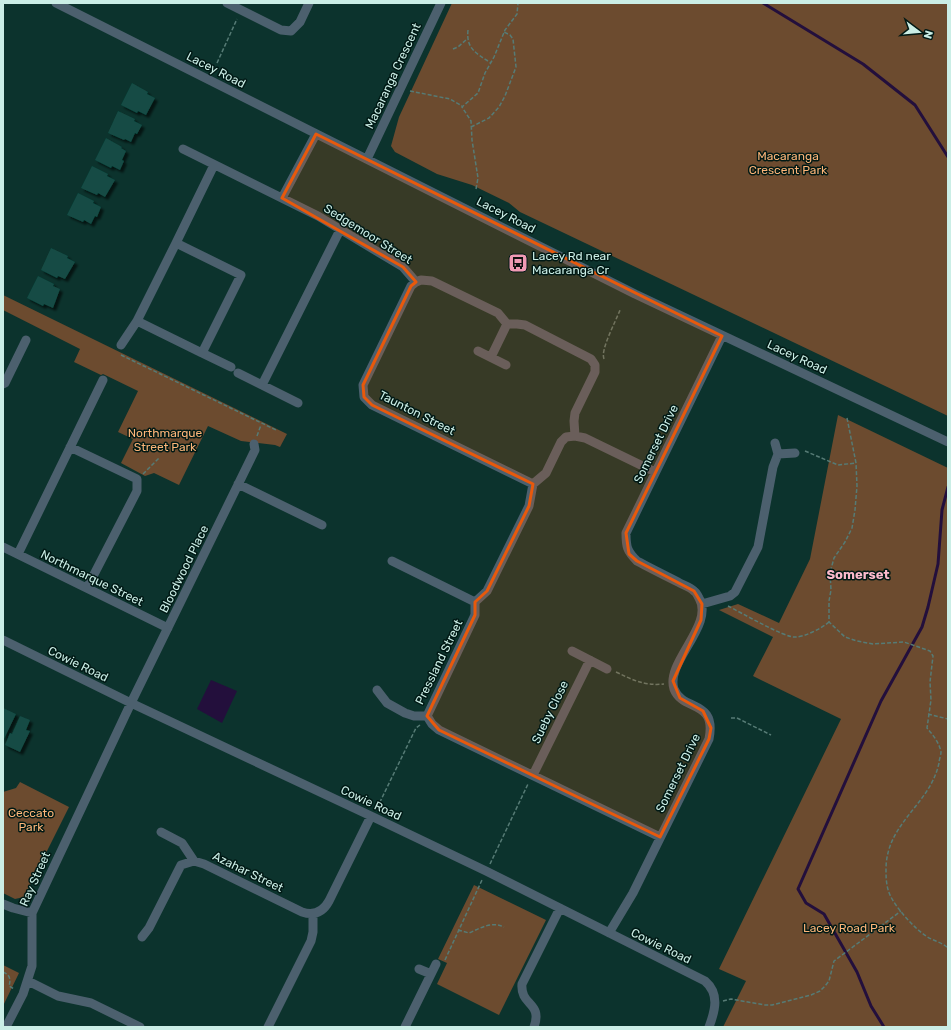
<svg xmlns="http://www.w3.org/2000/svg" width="951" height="1030" font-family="Rubik,sans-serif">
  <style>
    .green { fill: #6c4b2f }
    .water { fill: #230f3c }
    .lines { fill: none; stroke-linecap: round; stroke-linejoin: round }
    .stream { stroke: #230f3c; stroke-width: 3 }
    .building { fill: #144c44; filter: url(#shadow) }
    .path { stroke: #567b75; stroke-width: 1.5; stroke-dasharray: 4 2; stroke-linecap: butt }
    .minor { stroke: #4c606e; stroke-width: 9 }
    .marked { fill: #e8590c; fill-opacity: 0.2; stroke: #e8590c; stroke-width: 3; stroke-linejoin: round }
    .labels { text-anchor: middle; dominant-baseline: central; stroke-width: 3; stroke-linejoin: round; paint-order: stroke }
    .street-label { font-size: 12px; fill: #cbeee6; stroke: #001915 }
    .park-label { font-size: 12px; fill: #fcb579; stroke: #001915 }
    .poi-label { font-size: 12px; fill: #cbeee6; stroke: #001915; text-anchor: start }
    .neighbourhood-label { font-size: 13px; font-weight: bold; fill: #fcbacc; stroke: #001915 }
  </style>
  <defs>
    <filter id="shadow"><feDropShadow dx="3" dy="3" stdDeviation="1" flood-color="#0009"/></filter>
  </defs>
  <rect width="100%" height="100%" fill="#0c332d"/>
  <path class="green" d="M452 3H948V416L520 212 509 203 472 185 437 174 395 152 391 146 399 117Z
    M3 295 287 434 280 447 275 445 241 441 208 426 179 485 154 473 145 476 121 463 133 439 118 432 138 391 103 374 101 375 74 362 80 349 3 310Z
    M838 415 948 468V1027H723L746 981 719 969 841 719 753 676 773 637 719 610 738 604 779 623 810 559Z
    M20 782 69 807 24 897 15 899 3 893V792L16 788Z
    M474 885 546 920 499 1015 437 984 447 963 438 959Z
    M3 965 19 973 3 1006Z"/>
  <path class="water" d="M211 680 237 691 222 723 197 709Z"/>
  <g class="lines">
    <path class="stream" d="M763 3 863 64 915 105 948 157
      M884 1027 871 1006 857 972 824 914 806 903 798 889 881 701 922 627 928 607 938 564 942 510 948 487"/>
  </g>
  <path class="building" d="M132 83 148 92 147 94 155 98 146 115 138 111 137 113 121 105Z
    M118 111 135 119 134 121 142 125 137 134 135 133 131 142 125 139 124 140 108 133Z
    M106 138 122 147 121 148 126 151 122 160 124 161 120 170 112 166 111 168 95 160Z
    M92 166 108 174 107 176 115 180 105 197 98 193 97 195 81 188Z
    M78 193 94 201 93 203 101 207 97 217 95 216 91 224 84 220 83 222 67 215Z
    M51 248 68 256 67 258 75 262 65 279 58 276 57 278 41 270Z
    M38 276 54 284 53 286 60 289 53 308 44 304 43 306 27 298Z
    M3 708 16 714 3 741Z
    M20 716 30 720 26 730 30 731 20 752 5 745 10 733 12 734Z"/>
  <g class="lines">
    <path class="path" d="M468 30C466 49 476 53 491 63
      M453 49 458 47 467 39
      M217 63 237 19
      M410 91 450 99 462 106
      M471 127 489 118 499 107 505 96 516 67 513 39 510 35 504 32
      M476 189 478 178 472 140 471 121 462 107 478 93 485 73 494 57 505 30 517 14 518 3
      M121 355 276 430
      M604 359C600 350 616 321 620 310
      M847 418 856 463 857 486 855 510 852 528 845 542 834 558 830 573 831 590 829 601V622L845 637 857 641 873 644 904 642 930 651 933 656 930 682 931 700 927 728C933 735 939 742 941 752 941 755 939 760 939 763 930 805 887 822 886 868 886 877 886 886 890 895 896 908 914 928 926 936 933 941 942 942 948 948
      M257 436 261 425
      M805 451 838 465 856 463
      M143 474 160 457
      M728 606C740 612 785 638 795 637 805 637 822 628 829 622
      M616 672C633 680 644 686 664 684
      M928 714 948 719
      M731 718H737L771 735
      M377 808 416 728 420 725
      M490 864 528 784
      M458 930 469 933C481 928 491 921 504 927
      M445 960 482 880
      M3 972C10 975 11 979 9 986L14 989
      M723 1001 731 999 765 1005H772L811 995 820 991 825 986 829 981 834 961 901 911"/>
    <path class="minor" d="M56 3 635 294 948 442
      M227 3 281 30 291 31 300 22 309 3
      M183 149 318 216 403 267 416 282 421 280 432 281 498 313 507 324H517L525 325 591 359 595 365V372L575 413 574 421 575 436
      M367 159 441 3
      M214 165 176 243 241 275 202 353 231 367
      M282 198 316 134
      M176 243 137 321 202 353
      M416 282 411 286 363 385 364 397 372 405 533 484
      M121 345 137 321
      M478 351 506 365
      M491 357 507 324
      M238 373 298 403
      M3 384 5 383 26 340
      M262 385 340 230
      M775 443 778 454 795 453
      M70 447 137 479V491L87 588
      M655 472 585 438 575 436 566 437 561 442 546 473 533 484 529 506 487 591 475 602V615L427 716 432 724 439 730 660 837
      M238 484 322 525
      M3 547 168 628
      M18 554 103 380
      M392 561 475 602
      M702 604 730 596 735 592 758 547 773 467 778 454
      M3 640 131 703 371 816 486 871 705 981C720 994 715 1011 709 1027
      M572 651 607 669
      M377 690 387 703 405 713 414 716H427
      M533 775 590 660
      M161 832 182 843 194 861
      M3 904 13 908 32 913
      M609 933 633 893 709 739C717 699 683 712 674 689 665 662 715 625 699 598 698 596 696 592 694 591 690 587 683 585 678 582 664 575 650 568 637 561 627 551 626 547 626 533L722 336
      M142 937 149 928 181 865 194 861 204 864 302 912C314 916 323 912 329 901L371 816
      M419 969 431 974
      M28 981 58 996 91 1003 140 1027
      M6 1027 23 994 32 966V913L131 703 255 450 254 444
      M268 1027 311 941 313 932V914
      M405 1027 436 964
      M534 1027C543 1002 520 1006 522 984L560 908"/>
  </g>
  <path class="marked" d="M316 134 722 336 626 533 629 554 637 561 694 591 702 604 701 620 673 681 680 698 703 711 711 728 709 739 660 837 439 730 427 716 475 615V602L487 591 529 506 533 484 372 405 364 397 363 385 411 286 416 282 403 267 282 198Z"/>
  <defs>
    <symbol id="bus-square" viewBox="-11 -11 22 22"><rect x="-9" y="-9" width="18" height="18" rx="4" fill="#f19ab4" stroke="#001915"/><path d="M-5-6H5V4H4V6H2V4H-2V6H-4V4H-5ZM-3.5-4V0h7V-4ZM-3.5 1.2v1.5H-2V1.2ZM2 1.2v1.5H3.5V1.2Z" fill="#111"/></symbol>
  </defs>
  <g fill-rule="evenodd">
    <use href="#bus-square" x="507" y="252" width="22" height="22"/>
  </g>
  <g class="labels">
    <g class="street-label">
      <text transform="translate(216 70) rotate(27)">Lacey Road</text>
      <text transform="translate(393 76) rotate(-65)">Macaranga Crescent</text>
      <text transform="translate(506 215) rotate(27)">Lacey Road</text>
      <text transform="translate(368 234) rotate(32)">Sedgemoor Street</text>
      <text transform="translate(797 357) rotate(25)">Lacey Road</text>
      <text transform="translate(417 413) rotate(27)">Taunton Street</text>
      <text transform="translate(656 444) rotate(-64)">Somerset Drive</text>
      <text transform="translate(184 569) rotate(-64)">Bloodwood Place</text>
      <text transform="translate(92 578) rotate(26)">Northmarque Street</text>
      <text transform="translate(439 662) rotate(-64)">Pressland Street</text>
      <text transform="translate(78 664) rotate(26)">Cowie Road</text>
      <text transform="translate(550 712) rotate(-64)">Sueby Close</text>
      <text transform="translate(678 773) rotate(-64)">Somerset Drive</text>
      <text transform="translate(371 803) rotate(25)">Cowie Road</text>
      <text transform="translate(248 872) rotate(26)">Azahar Street</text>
      <text transform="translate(35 879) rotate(-66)">Ray Street</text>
      <text transform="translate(661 946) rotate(26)">Cowie Road</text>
    </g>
    <g class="park-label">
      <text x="788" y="156">Macaranga<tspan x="788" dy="14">Crescent Park</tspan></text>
      <text x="165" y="433">Northmarque<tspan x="165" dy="14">Street Park</tspan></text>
      <text x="31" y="813">Ceccato<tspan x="31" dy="14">Park</tspan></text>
      <text x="849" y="928">Lacey Road Park</text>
    </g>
    <g class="poi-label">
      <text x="532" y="256">Lacey Rd near<tspan x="532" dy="14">Macaranga Cr</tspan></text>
    </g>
    <g class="neighbourhood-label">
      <text x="858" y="574">Somerset</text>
    </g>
  </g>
  <rect width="951" height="1030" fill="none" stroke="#cbeee6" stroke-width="8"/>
  <g transform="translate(919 32) rotate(106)" stroke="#001915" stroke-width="3" paint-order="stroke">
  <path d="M0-3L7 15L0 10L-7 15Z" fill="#cbeee6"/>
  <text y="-6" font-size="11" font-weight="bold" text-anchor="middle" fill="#cbeee6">N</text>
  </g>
</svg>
